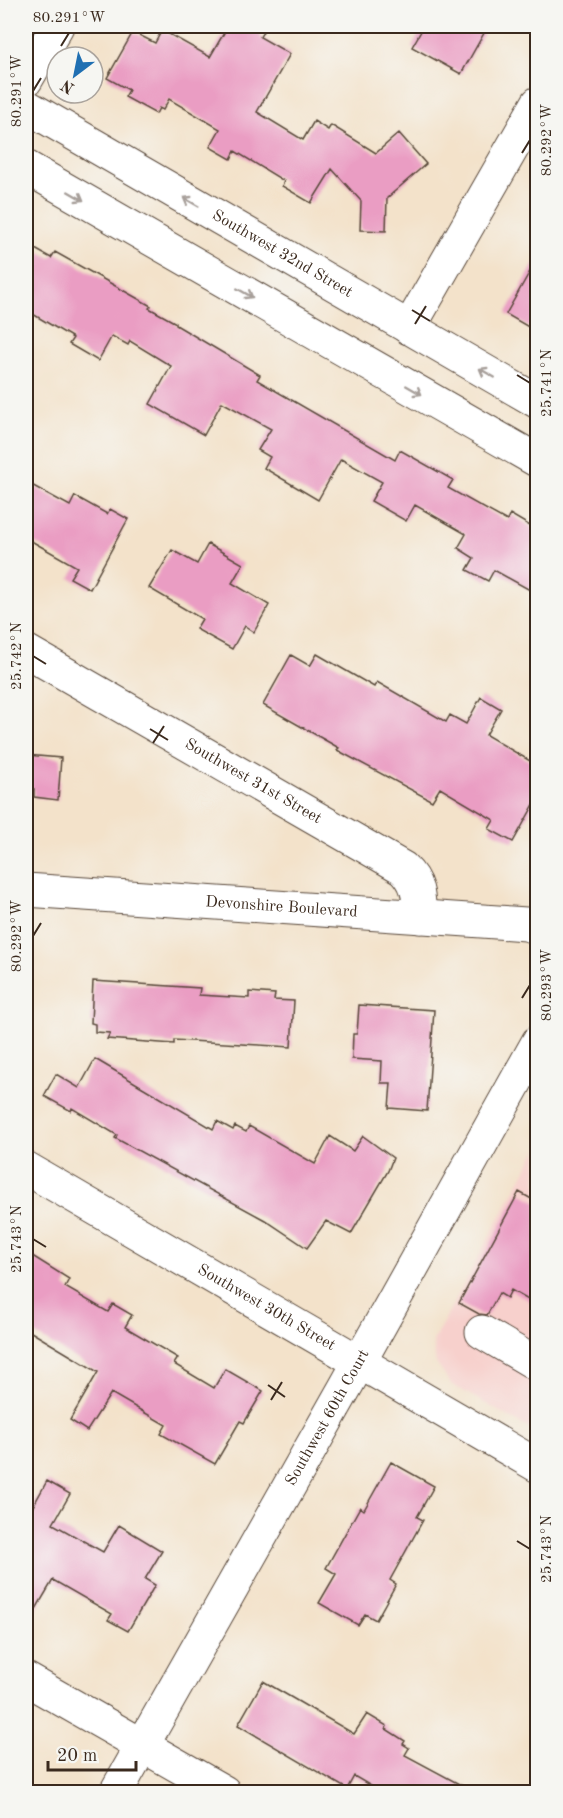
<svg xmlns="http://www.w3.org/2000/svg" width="563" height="1818" font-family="'Old Standard TT',serif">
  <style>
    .built { fill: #f7d0cc }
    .building { fill: #ea9dc3 }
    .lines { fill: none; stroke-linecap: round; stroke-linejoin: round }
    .minor-casing { stroke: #574638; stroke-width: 35 }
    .minor { stroke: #fff; stroke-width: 33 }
    .oneway { stroke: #a79f9a }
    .ticks { fill: none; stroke: #3b2a1e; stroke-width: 2 }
    .labels { text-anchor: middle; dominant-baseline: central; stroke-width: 5; stroke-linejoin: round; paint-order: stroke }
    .street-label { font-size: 16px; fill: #3b2a1e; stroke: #f6f6f2 }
    .neatline { fill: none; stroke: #3b2a1e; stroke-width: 2 }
    .ticks-label { font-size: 15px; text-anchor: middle; fill: #3b2a1e }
  </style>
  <rect width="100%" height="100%" fill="#f6f6f2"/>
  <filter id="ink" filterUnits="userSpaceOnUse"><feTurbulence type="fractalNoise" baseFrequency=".0167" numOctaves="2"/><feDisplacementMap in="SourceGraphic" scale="12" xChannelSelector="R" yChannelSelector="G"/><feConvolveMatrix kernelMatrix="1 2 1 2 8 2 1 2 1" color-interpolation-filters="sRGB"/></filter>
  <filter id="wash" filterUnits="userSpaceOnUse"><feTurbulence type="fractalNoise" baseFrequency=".008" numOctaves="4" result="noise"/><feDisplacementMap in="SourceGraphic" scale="24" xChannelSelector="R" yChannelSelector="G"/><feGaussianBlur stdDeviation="1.35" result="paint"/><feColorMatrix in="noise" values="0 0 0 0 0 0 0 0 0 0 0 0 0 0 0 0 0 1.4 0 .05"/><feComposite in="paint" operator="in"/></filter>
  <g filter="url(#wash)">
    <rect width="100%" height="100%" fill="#f3e2ca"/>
    <path class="built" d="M537 1149V1433L451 1384 436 1363 433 1341Z"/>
    <g id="blocks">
      <path class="building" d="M228 26H266L260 37 290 54 257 112 303 140 314 121 328 130 331 125 376 153 399 133 426 164 387 198 386 231 360 230 361 201 332 169 311 203 282 186 284 181 235 151 231 159 210 147 220 129 169 99 163 110 159 108 156 114 125 97 129 90 107 78 133 32 155 43 162 30 210 57Z
        M424 26H488L461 74 412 47Z
        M26 244 51 258 55 252 151 306 149 308 176 323V325L260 375 257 380 395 460 400 450 453 480 448 488 507 521 510 514 537 530V594L494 570 488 581 467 570 474 558 458 548 466 534 415 505 406 521 371 501 382 482 341 459 318 500 264 468 270 457 258 450 271 429 222 402 204 435 150 404 171 366 130 341 128 345 112 336 98 361 69 344 73 338 26 310Z
        M537 259V332L506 314Z
        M26 482 70 506 75 496 107 514 110 509 128 519 90 589 70 578 77 567 26 538Z
        M208 544 243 564 232 583 269 605 254 632 245 626 232 649 196 629 202 619 149 588 172 550 197 564Z
        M317 654 374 687 377 682 446 722 450 715 466 724 481 697 501 709 486 735 537 765V799L513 842 489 829 494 820 440 788 432 801 337 750 339 748 263 705 291 655 310 666Z
        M26 755 61 758 58 800 34 797V789L26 788Z
        M93 981 200 988 199 995 249 998V992L275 994 274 1000 294 1001 291 1047 174 1040V1044L107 1039 110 1033 95 1032V1024L91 1023Z
        M359 1005 434 1010 427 1111 389 1108 391 1083H381L382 1061 352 1059 353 1034H357Z
        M95 1059 213 1129 217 1121 233 1130 235 1126 246 1132 249 1126 315 1164 330 1136 353 1151 363 1136 393 1158 388 1171 351 1234 326 1221 307 1248 265 1220 115 1138 117 1135 72 1108 71 1111 44 1096 56 1074 79 1088Z
        M519 1192 537 1202V1305L511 1290 507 1298 499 1293 487 1315 479 1314 459 1303Z
        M26 1252 69 1279 65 1287 108 1312 113 1304 132 1315 125 1327 178 1358 174 1364 214 1388 225 1369 263 1391 244 1423 240 1421 215 1464 161 1434 166 1425 111 1393 87 1431 70 1420 98 1372 26 1329Z
        M391 1462 434 1486 417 1517 423 1520 390 1580 396 1584 376 1620 365 1614 358 1625 319 1603 336 1574 326 1568 360 1507 364 1510Z
        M47 1481 70 1494 53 1524 103 1552 119 1525 162 1551 145 1579 155 1585 128 1631 108 1620 112 1614 53 1580 26 1626V1519Z
        M263 1681 354 1734 367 1714 387 1726 386 1729 405 1741 403 1744 409 1748 405 1755 474 1792H381L354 1776 347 1789 238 1725Z"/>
    </g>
  </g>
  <g filter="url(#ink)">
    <use href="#blocks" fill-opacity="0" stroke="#574638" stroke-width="1.5"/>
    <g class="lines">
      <defs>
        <g id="minor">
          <path d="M26 80 57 26"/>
          <path id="s1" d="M26 106 538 402"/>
          <path d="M26 167 538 461"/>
          <path d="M409 328 538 103"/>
          <path id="s2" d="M26 651 403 868C418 882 419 896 420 917"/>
          <path id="s3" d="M26 890 526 924 538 928"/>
          <path id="s4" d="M26 1168 538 1466"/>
          <path d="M482 1332 538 1365"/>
          <path d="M26 1679 224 1792"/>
          <path id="s5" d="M116 1792 346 1386 538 1042"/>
        </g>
      </defs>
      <use href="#minor" class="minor-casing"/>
      <use href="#minor" class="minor"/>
    </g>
    <defs><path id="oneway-shaft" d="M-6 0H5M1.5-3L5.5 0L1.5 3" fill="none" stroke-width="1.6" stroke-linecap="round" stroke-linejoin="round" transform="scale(1.5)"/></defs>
    <g class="oneway">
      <use href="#oneway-shaft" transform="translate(76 196) rotate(30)"/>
      <use href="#oneway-shaft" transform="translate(191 202) rotate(-150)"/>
      <use href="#oneway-shaft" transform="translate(245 293) rotate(30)"/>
      <use href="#oneway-shaft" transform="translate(487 373) rotate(-150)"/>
      <use href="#oneway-shaft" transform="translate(414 390) rotate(30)"/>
    </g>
  </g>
  <path class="ticks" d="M61 46 69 33M33 91 41 78M522 153 530 140M412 310 430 321M415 324 426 306M517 375 530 383M33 656 46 664M150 729 168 740M153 743 164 726M33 936 41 923M522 998 530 985M33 1239 46 1247M268 1385 285 1397M271 1400 282 1382M517 1541 530 1549"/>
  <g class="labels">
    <g class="street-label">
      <text stroke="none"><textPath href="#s1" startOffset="296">Southwest 32nd Street</textPath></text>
      <text stroke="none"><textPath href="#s2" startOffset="262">Southwest 31st Street</textPath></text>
      <text stroke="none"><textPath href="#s3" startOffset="256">Devonshire Boulevard</textPath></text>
      <text stroke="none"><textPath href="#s4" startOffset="278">Southwest 30th Street</textPath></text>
      <text stroke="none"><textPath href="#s5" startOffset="430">Southwest 60th Court</textPath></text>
    </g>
  </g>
  <rect width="563" height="1818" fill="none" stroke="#f6f6f2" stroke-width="66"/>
  <g transform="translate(75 75) rotate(212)"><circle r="28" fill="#f6f6f2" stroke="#aba49d" stroke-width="1.5"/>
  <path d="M0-4.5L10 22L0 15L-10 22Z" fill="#1f6fb2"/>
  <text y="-9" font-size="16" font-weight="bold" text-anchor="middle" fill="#3b2a1e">N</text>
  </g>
  <path d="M48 1761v9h88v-9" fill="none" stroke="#3b2a1e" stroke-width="3"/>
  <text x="57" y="1761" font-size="18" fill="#3b2a1e" stroke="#f6f6f2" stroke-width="4.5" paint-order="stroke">20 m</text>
  <rect x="33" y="33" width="497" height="1752" class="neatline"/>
  <g class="ticks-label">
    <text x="69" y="22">80.291°W</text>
    <text transform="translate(16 91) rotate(-90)" y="5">80.291°W</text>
    <text transform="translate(546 140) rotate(-90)" y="5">80.292°W</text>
    <text transform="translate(546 383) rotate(-90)" y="5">25.741°N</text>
    <text transform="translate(16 656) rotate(-90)" y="5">25.742°N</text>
    <text transform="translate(16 936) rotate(-90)" y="5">80.292°W</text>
    <text transform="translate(546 985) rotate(-90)" y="5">80.293°W</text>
    <text transform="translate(16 1239) rotate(-90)" y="5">25.743°N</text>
    <text transform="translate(546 1549) rotate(-90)" y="5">25.743°N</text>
  </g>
</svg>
